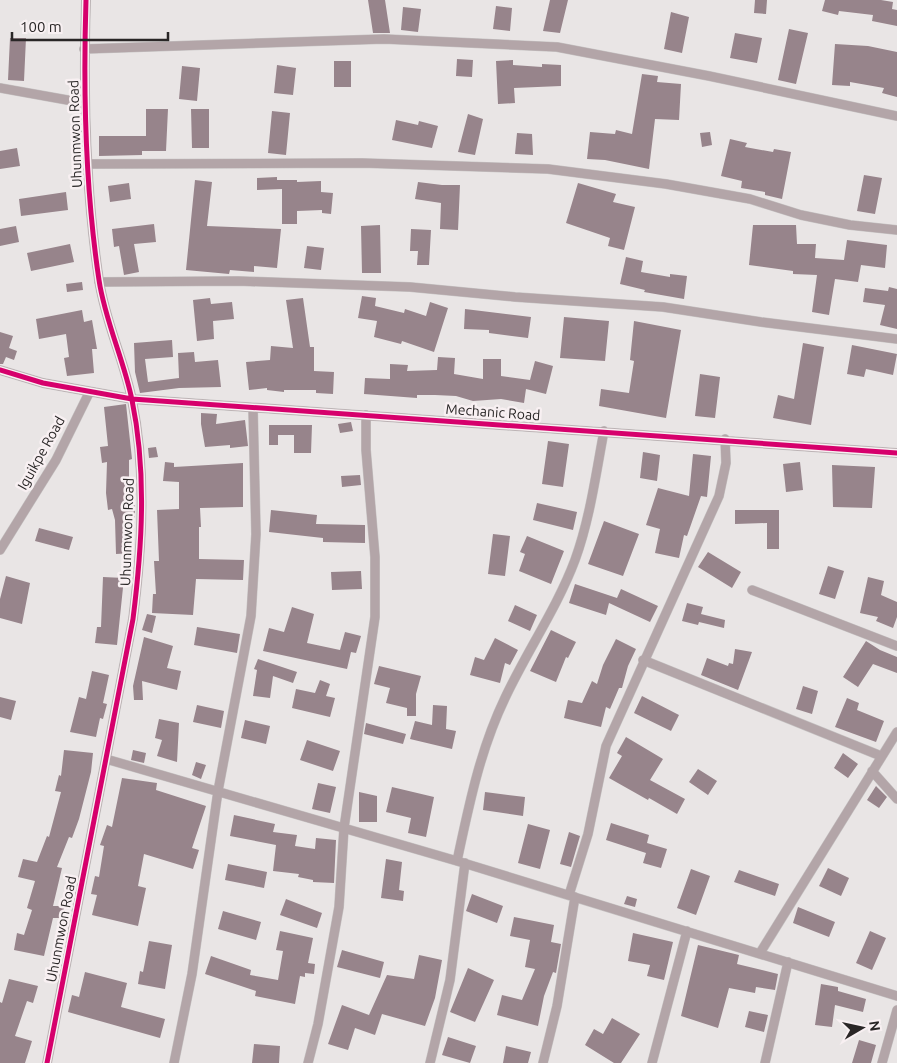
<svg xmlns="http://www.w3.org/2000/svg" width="897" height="1063" font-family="Ubuntu,sans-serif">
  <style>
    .building { fill: #97848b }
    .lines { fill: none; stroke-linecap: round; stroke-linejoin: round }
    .minor-casing { stroke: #c6c3c3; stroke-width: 10 }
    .minor { stroke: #b3a5a8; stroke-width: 9 }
    .cycleway-casing { stroke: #f8f0f2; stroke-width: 8 }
    .cycleway { stroke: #d6006c; stroke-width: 5 }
    .labels { text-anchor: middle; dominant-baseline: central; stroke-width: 5; stroke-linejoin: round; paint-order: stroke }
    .street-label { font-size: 14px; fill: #292626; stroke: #f8f0f2 }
  </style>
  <rect width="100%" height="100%" fill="#e9e5e5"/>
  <path class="building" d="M368 0H385L390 33H373Z
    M550 0H568L560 33 543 31Z
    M755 0H767L766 14 754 13Z
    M825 0H881L893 2 892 9 897 10V26L872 21 873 15 839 11 838 15 822 11Z
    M496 6 512 8 510 31 493 29Z
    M403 7 421 9 418 32 401 30Z
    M671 12 689 17 682 53 664 49Z
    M789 29 808 33 796 84 778 80Z
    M735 33 762 38 757 63 730 58Z
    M10 38H26L24 81 8 80Z
    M835 44 868 46 897 52V97L882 93 884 88 850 82V86L832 85Z
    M457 59 473 60 472 77 456 76Z
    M513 60V65L542 67V64L561 65V86L514 88 515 103 498 104 496 61Z
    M334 61H351V87H334Z
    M277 65 296 68 293 95 274 93Z
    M182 66 200 68 197 101 179 99Z
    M642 74 658 76 657 82 681 84 679 120 655 119 649 169 605 160 587 159 590 132 615 134 616 130 632 134Z
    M146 109H168L166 151H142V155L99 156V136H146Z
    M191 109H209V148H192Z
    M272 111 290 113 286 155 268 153Z
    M468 114 483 119 475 155 458 152Z
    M396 120 418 125 419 121 438 126 432 148 392 140Z
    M710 132 712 145 702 147 700 133Z
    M517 133 532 134 533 155 515 154Z
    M730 139 747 143 745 147 773 152 774 149 791 152 782 199 765 195V192L741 188 742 181 721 176Z
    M17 148 20 166 0 169V151Z
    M864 175 882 178 875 214 857 211Z
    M277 177V180H297V182L321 181V192L333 193 331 214 322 213V210L297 211V224H282V189L257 190V178Z
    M195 180 212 182 207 226 281 229 277 268 254 266V272L230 270 229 274 186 270Z
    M418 182 442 185H460L458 230 440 229 441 203 415 199Z
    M129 183 131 199 110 202 108 186Z
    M578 183 616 194 613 202 635 207 624 250 608 246 610 238 566 223Z
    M66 192 68 210 21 216 19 199Z
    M154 224 156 242 134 244 139 272 124 275 119 246 114 247 112 229Z
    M380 225 381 273H362L361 226Z
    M753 225H796L797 244H816L815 258 844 260 847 240 887 245 885 268 861 265 858 282 835 279 829 315 812 312 817 275 793 274V271L749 265Z
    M16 226 19 242 0 246V229Z
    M411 229 431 230 429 265H417L418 251H410Z
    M70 244 74 262 31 271 27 253Z
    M307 246 324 248 321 270 304 268Z
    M626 257 643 261 641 272 670 277V274L687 276 684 299 644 292 645 290 620 284Z
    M82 282 83 290 67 292 66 284Z
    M889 287 897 289V329L880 325 885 305 863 302 865 288 888 291Z
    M362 296 376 298 375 306 404 313 405 309 426 316 430 302 448 308 434 352 402 341 401 344 374 337 377 321 358 318Z
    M210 298 211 304 232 302 234 319 213 321 214 339 197 341 193 300Z
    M303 298 310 347H314V371L334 372 333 394 316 393V390H284V392L267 390V388L249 390 246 362 270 360 271 346 293 348 286 300Z
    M465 309 531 317 528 338 489 333V330L464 329Z
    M82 310 84 322 92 320 97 349H92L94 373 67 376 64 358 69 357 66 334 39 339 36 319Z
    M564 317 609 321 605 361 560 358Z
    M634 321 681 330 666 418 599 406 601 389 629 393 634 361 630 360Z
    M0 332 13 336 9 348 17 351 14 360 6 357 3 364H0Z
    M172 340 173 357 145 359 148 382 179 378 178 353 194 352 195 362 218 360 221 387 179 388 140 393 135 372 134 343Z
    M803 343 824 347 811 425 773 418 778 395 794 399Z
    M852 345 897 354 893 375 866 369 864 377 847 374Z
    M438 357 455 358 454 374 483 379V359H501V376L530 380 535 361 553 366 546 394 526 389 524 403 501 399 473 401 456 396 435 395H417V398L364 394 365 378 390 379V364L408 365 407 371 437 370Z
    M700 374 720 377 715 418 695 416Z
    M126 404 132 459 129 460V490H133L135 508V517L132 518 133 553 116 554 115 520 112 509 108 510 106 493 107 462 102 463 100 447 108 446 104 407Z
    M201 413 217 414 216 424 245 420 248 446 230 448V445L205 447 201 424Z
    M351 422 353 431 340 433 338 424Z
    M269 425H312L311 453H294V435H278V445H269Z
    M548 441 569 444 563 487 542 484Z
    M156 447 158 457 149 458 148 448Z
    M643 452 660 455 657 481 640 478Z
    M693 454 711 456 707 497 701 496 687 536 684 535 679 558 655 553 660 529 646 525 658 488 689 496Z
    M165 462 174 463V467L243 463V507L200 508 201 527H199V559L244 560 243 580 196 579 193 615 152 613 153 594H156L154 561H159L157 510 179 509V482L163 481Z
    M800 462 803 490 786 492 783 464Z
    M832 465 875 467 872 508 833 507Z
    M360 475 361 485 342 487 341 476Z
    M537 503 577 512 573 530 533 520Z
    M271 510 317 515 316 524 365 525V543L323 542V538L269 532Z
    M735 510H779V549H767V523L735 524Z
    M604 521 639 534 623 576 588 564Z
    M39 528 73 537 69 550 35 541Z
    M493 534 510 536 505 576 488 574Z
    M527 536 564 551 551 584 519 571 525 554 520 552Z
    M708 552 741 572 732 588 698 567Z
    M828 566 844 571 835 599 819 594Z
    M361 571 362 589 332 590 331 572Z
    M6 576 30 583 22 624 0 618V599Z
    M103 577 124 578 117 645 95 643 97 627H101Z
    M868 577 884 581 881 595 897 602V617L893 628 876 621 878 617 860 613Z
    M575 584 617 598 621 589 658 606 650 622 609 603 606 615 569 603Z
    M687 603 703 607 701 614 725 620 724 628 699 622 698 625 682 621Z
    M515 605 537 615 530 631 508 621Z
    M292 607 314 614 307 643 340 650 345 632 361 636 356 653 351 652 347 669 263 651 269 628 284 632Z
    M147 614 156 616 152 633 142 630Z
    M197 627 240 634 237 653 194 645Z
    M551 630 576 642 568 658 566 657 556 682 530 671Z
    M144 637 173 646 167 668 181 671 177 690 142 681 143 700H134L133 686Z
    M495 638 518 650 510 665 505 663 500 683 470 675 475 657 484 660Z
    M616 639 636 649 628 666 622 688H619L610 709 606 707 601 727 564 718 568 700 582 703 592 681 597 684 603 665Z
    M866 641 880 650 897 657V673L873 664 858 687 843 677Z
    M735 649 752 652 738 690 701 675 707 658 728 666 729 663 733 664Z
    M258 659 297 672 293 683 273 676 270 698 253 696 257 670 254 669Z
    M379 666 421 676 416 694V716H407V708L386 703 390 688 374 684Z
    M92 671 109 675 103 703 107 704 103 719 100 718 96 737 70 732 79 697 86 699Z
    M320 680 330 684 326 696 335 698 330 717 292 708 296 689 315 693Z
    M803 686 818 691 812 714 796 709Z
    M642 696 679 715 671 731 634 713Z
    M0 697 16 701 11 720 0 717Z
    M847 698 859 703 857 710 884 721 876 742 835 727Z
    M197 705 224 711 221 728 193 722Z
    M433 705 447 706 446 729 456 731 452 749 410 739 415 721 432 725Z
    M159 719 179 723 177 762 157 756 162 740 155 738Z
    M245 720 270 726 266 744 241 738Z
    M366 723 406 734 403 744 364 734Z
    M626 737 663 759 650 780 685 799 677 814 649 798 648 800 609 778 622 756 617 753Z
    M307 740 340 751 333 771 300 760Z
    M64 750 93 753 91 772 79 819 72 838 69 837 57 867 62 868 53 906H64V918H53L44 956 14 950 17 933 24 935 32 910 27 908 35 881 18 877 23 859 37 862 47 836 49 837 61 792 55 791 59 775 61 776Z
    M133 750 146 753 144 763 131 760Z
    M843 753 858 764 848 778 834 768Z
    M196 762 206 765 201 779 192 775Z
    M698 769 717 781 708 795 689 782Z
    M122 778 157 783 156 790 206 806 192 848 199 850 193 869 144 854 138 886 146 888 138 926 92 915 97 895 91 894 95 876 99 877 104 846 100 845 107 825 112 827Z
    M318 783 336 787 330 813 312 809Z
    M876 786 887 797 879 808 867 800Z
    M392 787 434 797 426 837 408 833 411 818 386 812Z
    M359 792 377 796V822H359Z
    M485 792 525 797 523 816 483 810Z
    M234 815 275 824 273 832 297 835 295 846 315 849 316 838 336 840 334 883 313 882V880L298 877 299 874 273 871 276 845 230 836Z
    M611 823 649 835 647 843 667 849 661 868 643 863 646 853 606 840Z
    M528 824 550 830 540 869 518 863Z
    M569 832 580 836 571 867 560 864Z
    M386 859 402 862 399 890 404 891 403 901 381 898Z
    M228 864 267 872 264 888 225 880Z
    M828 868 849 878 841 896 819 886Z
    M691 869 710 876 696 915 677 908Z
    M739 870 779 884 775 896 734 882Z
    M472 894 503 906 497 923 466 911Z
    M627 896 637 899 635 907 624 904Z
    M286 899 322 913 317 928 280 915Z
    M798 907 835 922 829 937 793 923Z
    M223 911 261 922 256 940 218 929Z
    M514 917 554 925 551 942 561 944 556 973 553 972 544 996 538 1026 497 1015 502 995 522 1000 535 969 525 967 530 940 510 936Z
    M280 931 313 938 308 963 315 964 314 974 305 973V977L300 976 295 1004 255 996 256 991 205 974 211 956 251 970 250 975 278 980 283 951 276 950Z
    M870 931 886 938 872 970 856 963Z
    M633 933 673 942 664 980 647 976 650 965 628 961Z
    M149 941 172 945 165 989 138 984 140 971 143 972Z
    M698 945 739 955 737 964 778 974 775 990 756 987 755 993 729 988 718 1028 681 1016Z
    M342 950 384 962 380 978 337 967Z
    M419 955 442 960 435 998 425 1026 382 1014 375 1035 355 1028 348 1050 328 1044 342 1005 369 1015 387 975 414 979Z
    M468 968 494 980 475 1022 450 1012Z
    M85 972 127 983 121 1007 165 1019 160 1038 68 1012 72 995 79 997Z
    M9 979 38 986 33 1003 27 1001 15 1036 32 1041 25 1063H0V1002L2 1003Z
    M821 984 838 987V991L866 999 863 1012 835 1005 832 1027 815 1025Z
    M749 1011 768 1015 764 1032 745 1027Z
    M612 1018 640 1034 621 1063H614L585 1045 594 1029 603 1034Z
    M448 1037 476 1046 470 1063 442 1055Z
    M859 1040 876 1045 871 1063H852Z
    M254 1044 280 1046 279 1063H252Z
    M506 1046 531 1052 528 1063H503Z"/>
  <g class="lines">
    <defs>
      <path id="minor" d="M84 49 384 39 557 47 709 76 897 116
        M0 88 84 103
        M86 164 362 163 548 169 666 184 750 199 801 215 850 225 897 230
        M99 282 238 281 410 287 515 297 663 307 761 322 897 339
        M0 370 43 383 132 399 897 453
        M0 550 56 460 89 393
        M752 590 897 646
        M643 660 881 756
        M106 759 457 861 897 996
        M872 771 897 799
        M457 861C469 805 480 750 505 698 527 651 557 608 575 560 590 519 596 473 604 431
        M569 895 588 834 606 746 719 496 726 463 725 439
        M760 953 897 732
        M47 1063 133 619C142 547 147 473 132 400 124 360 105 321 99 280 85 187 83 94 86 0
        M174 1063 192 974 218 791 251 616 256 534 253 408
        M308 1063 318 1024 339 907 344 828 375 617V557L366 450V415
        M430 1063 450 980 465 863
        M543 1063 557 1006 575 897
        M652 1063 687 931
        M765 1063 788 962
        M882 1063 897 1010"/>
    </defs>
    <use href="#minor" class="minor-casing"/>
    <use href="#minor" class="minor"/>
    <defs>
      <path id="cycleway" d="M0 370 43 383 132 399 897 453
        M47 1063 133 619C142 547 147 473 132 400 124 360 105 321 99 280 85 187 83 94 86 0"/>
    </defs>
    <use href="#cycleway" class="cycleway-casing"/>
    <use href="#cycleway" class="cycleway"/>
  </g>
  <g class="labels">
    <g class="street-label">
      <text transform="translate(75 134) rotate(-92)">Uhunmwon Road</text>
      <text transform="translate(493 412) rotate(4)">Mechanic Road</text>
      <text transform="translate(41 453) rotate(-61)">Iguikpe Road</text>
      <text transform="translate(127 532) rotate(-88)">Uhunmwon Road</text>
      <text transform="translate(61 929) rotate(-79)">Uhunmwon Road</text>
    </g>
  </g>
  <g transform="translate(862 1028) rotate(81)" stroke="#f8f0f2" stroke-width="4" paint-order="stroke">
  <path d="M0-4L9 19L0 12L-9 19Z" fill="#292626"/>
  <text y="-8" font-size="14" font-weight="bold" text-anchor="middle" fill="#292626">N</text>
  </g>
  <path d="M12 32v8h156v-8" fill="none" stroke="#292626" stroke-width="2.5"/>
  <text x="20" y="32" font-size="15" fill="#292626" stroke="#f8f0f2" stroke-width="4" paint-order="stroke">100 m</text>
</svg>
